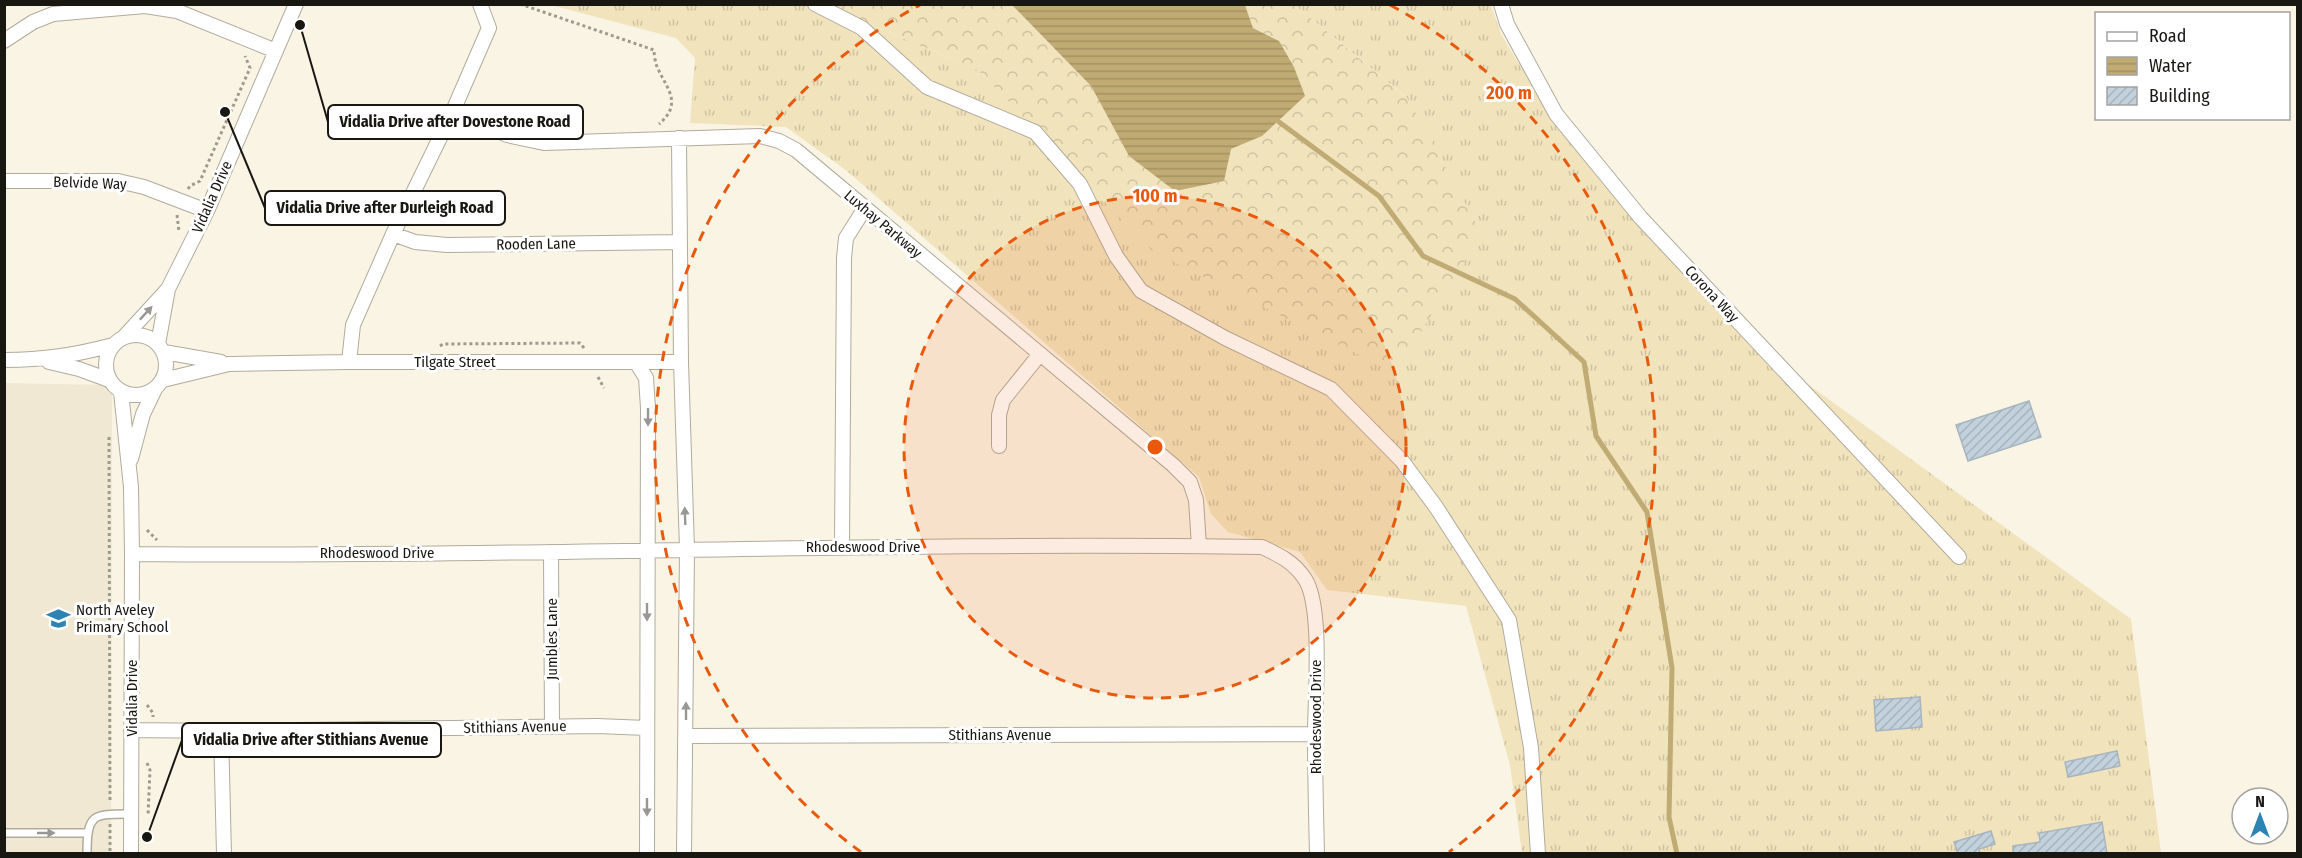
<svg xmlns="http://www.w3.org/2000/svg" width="2302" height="858" font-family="'Fira Sans Condensed',sans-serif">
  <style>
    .built { fill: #f0e8d2 }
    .grass { fill: url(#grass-tufts) }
    .forest { fill: url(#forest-crowns) }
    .water { fill: url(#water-rules) }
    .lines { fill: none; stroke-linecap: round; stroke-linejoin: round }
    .stream { stroke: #bfab73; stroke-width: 5 }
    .building { fill: url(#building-hatch); stroke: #a7b5bf; stroke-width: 1.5 }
    .service-casing { stroke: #b0ab9c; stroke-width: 10 }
    .minor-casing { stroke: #b0ab9c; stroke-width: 16 }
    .path { stroke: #9f9a8f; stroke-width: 3; stroke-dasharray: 3 3; stroke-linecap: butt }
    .service { stroke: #fff; stroke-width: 7 }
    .minor { stroke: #fff; stroke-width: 14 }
    .oneway { fill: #989794 }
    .ring { fill: none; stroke: #e8590c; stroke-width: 3; stroke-dasharray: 10 8 }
    .labels { text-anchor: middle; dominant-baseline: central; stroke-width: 6; stroke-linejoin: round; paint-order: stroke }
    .street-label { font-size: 15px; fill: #191712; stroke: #fff }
    .poi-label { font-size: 15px; fill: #191712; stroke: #fff; text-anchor: start }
    .centre { fill: #e8590c; stroke: #fff; stroke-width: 3 }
    .ring-label { font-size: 18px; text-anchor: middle; font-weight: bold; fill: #e8590c; stroke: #fff; stroke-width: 6; stroke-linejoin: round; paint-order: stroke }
    .leader { fill: none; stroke: #191712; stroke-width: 2 }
    .callout-dot { fill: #191712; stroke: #fff; stroke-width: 2 }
    .callout { fill: #fff; stroke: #191712; stroke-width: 2 }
    .callout-label { font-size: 16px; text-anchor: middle; font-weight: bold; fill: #191712 }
  </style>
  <defs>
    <pattern id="grass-tufts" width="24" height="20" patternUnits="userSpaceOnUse" patternTransform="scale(1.5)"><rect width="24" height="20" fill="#f1e3bc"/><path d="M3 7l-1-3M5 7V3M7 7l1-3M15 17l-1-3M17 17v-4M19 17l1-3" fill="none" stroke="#cec2a1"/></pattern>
    <pattern id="forest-crowns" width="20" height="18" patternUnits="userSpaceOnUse" patternTransform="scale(1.5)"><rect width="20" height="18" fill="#f1e3bc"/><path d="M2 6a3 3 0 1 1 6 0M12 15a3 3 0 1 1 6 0" fill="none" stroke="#cec2a1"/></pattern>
    <pattern id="water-rules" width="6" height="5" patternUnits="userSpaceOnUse" patternTransform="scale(1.5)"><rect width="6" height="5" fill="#bfab73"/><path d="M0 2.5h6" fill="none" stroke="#a49262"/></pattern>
    <pattern id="building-hatch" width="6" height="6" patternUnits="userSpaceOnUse" patternTransform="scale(1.5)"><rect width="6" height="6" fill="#c2d1db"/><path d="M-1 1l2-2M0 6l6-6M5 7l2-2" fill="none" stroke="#a6b3bb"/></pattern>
  </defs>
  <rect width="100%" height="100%" fill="#faf4e5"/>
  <path class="built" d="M5 383 112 385 111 853 5 854Z"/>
  <path class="grass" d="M551 5H824L978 70 1152 251 1406 97 1295 5H1491L1501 34 1557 128 1773 364 1794 374 2131 619 2161 853H1522L1510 765 1466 606 1327 590 1300 552 1228 532 1211 514 1199 477 847 171 786 127 690 123 695 58 676 38Z"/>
  <path class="forest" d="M824 5H1012L1091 86 1129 156 1231 149 1262 136 1279 41 1253 28 1245 5H1295L1408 99 1482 234 1395 373 1152 251 978 70Z"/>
  <path class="water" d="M1012 5H1245L1253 28 1279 41 1294 67 1305 96 1262 136 1231 149 1224 181 1175 191 1129 156 1091 86Z"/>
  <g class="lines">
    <path class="stream" d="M1279 122 1379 196 1423 256 1515 299 1584 362 1596 436 1647 512 1672 668 1669 817 1677 854"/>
  </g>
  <path class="building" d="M2029 401 2041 437 1968 461 1956 425Z
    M1920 697 1922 727 1876 731 1874 700Z
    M2117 751 2120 766 2068 777 2065 762Z
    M2102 822 2107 854H2013V846L2040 842 2039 833Z
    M1991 831 1995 844 1979 849 1980 854H1958L1954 842Z"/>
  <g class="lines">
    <defs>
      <path id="service" d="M4 833H87
        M87 854C87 813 93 814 131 814"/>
      <path id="minor" d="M815 4 862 28 927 87 1035 132 1080 184 1116 256 1141 291 1225 338 1331 389 1402 461 1436 507 1509 620 1531 748 1538 854
        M1501 4 1507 24 1556 114 1641 218 1959 557
        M4 41 33 22 53 14 145 6 177 11 276 51
        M453 111 507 135 544 143 760 136 779 141 796 150 1173 465 1190 482 1196 500 1199 546
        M679 138 681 362 687 549 684 854
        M4 181H118L144 187 207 211
        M393 234 415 242 447 245 680 242
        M106 365a30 30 0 1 1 60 0a30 30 0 1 1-60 0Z
        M124 337 168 289
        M158 344 168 289 207 211 296 4
        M164 352 221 362
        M4 360C44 360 75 355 113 345
        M49 362 79 369 109 380
        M349 362 353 325 393 234 453 111 489 28 480 4
        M636 362 646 378 648 408 647 854
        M163 380 229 364 349 362H681
        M121 392 131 487 132 554 131 854
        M999 446V415L1003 400 1040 354
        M131 459 143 414 155 389
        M842 547 844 258 846 238 865 208
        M551 552 552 727
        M132 554C509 558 885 541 1262 547 1279 555 1294 562 1305 579 1323 606 1315 699 1315 734 1315 774 1316 814 1317 854
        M131 730 221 731 597 726 647 728
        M221 731 224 854
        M686 736 1315 734"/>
    </defs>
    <use href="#service" class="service-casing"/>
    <use href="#minor" class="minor-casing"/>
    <path class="path" d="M520 4 654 50C654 54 655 60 656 64 664 86 685 102 659 124
      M188 189 190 186 200 181 250 68 245 56
      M177 215 179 232
      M440 346 443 344 580 343 584 348
      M598 377 604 388
      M109 437 110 803
      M147 530 157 540
      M147 705 153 713V717
      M147 763 150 770 148 816
      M110 824V854"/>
    <use href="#service" class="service"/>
    <use href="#minor" class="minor"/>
  </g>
  <defs><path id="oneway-solid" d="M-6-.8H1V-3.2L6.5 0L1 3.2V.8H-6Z" transform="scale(1.5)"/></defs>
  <g class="oneway">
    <use href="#oneway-solid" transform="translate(146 313) rotate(-47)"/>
    <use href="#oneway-solid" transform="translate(648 417) rotate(90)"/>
    <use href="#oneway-solid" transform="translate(685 516) rotate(-92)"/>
    <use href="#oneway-solid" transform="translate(647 612) rotate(90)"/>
    <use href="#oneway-solid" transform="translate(686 711) rotate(-90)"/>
    <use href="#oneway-solid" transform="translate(647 807) rotate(90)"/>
    <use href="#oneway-solid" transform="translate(46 833)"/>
  </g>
  <circle cx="1155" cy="447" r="251" fill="#e8590c" fill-opacity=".12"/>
  <g class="ring">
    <circle cx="1155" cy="447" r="251"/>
    <path d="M861 852A501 501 0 0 1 920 5M1390 5A501 501 0 0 1 1449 852"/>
  </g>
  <defs>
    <symbol id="school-bare" viewBox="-9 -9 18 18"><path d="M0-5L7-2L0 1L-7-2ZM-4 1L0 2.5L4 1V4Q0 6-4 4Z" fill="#2d84b3" stroke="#fff" stroke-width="2.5" paint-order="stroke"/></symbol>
  </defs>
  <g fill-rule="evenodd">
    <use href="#school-bare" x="42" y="602" width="33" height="33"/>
  </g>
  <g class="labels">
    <g class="street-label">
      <text transform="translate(90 183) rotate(2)">Belvide Way</text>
      <text transform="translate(212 197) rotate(-66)">Vidalia Drive</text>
      <text transform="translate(883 224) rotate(40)">Luxhay Parkway</text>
      <text transform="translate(536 244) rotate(-1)">Rooden Lane</text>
      <text transform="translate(1712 294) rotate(47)">Corona Way</text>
      <text x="455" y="362">Tilgate Street</text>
      <text x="863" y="547">Rhodeswood Drive</text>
      <text x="377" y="553">Rhodeswood Drive</text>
      <text transform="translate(552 639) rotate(-90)">Jumbles Lane</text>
      <text transform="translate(132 698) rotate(-90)">Vidalia Drive</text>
      <text transform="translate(1316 717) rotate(-90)">Rhodeswood Drive</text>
      <text transform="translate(515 727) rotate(-1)">Stithians Avenue</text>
      <text x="1000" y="735">Stithians Avenue</text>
    </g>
    <g class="poi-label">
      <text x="76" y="610">North Aveley<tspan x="76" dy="17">Primary School</tspan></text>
    </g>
  </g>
  <circle cx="1155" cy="447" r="9" class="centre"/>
  <g class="ring-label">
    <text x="1509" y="99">200 m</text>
    <text x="1155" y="202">100 m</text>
  </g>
  <path class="leader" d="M300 25L328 122M225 112L265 208M147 837L182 740"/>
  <g class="callout-dot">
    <circle cx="300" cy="25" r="6"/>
    <circle cx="225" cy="112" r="6"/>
    <circle cx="147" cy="837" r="6"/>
  </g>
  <g class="callout">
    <rect x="328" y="105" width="255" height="34" rx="6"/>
    <rect x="265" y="191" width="240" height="34" rx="6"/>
    <rect x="182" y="723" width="259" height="34" rx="6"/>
  </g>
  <g class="callout-label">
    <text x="455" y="127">Vidalia Drive after Dovestone Road</text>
    <text x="385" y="213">Vidalia Drive after Durleigh Road</text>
    <text x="311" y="745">Vidalia Drive after Stithians Avenue</text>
  </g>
  <rect width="2302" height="858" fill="none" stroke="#191712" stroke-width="12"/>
  <rect x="2095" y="12" width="195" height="108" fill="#ffffff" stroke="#a3a2a0" stroke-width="1.5"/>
  <rect x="2107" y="32" width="30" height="9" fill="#ffffff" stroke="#a3a2a0" stroke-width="1.5"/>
  <text x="2149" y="42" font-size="18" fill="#191712">Road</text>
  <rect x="2107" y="57" width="30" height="18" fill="url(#water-rules)" stroke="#a3a2a0" stroke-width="1.5"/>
  <text x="2149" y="72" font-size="18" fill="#191712">Water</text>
  <rect x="2107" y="87" width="30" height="18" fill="url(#building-hatch)" stroke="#a3a2a0" stroke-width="1.5"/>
  <text x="2149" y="102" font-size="18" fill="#191712">Building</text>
  <g transform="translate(2260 816)"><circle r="28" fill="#ffffff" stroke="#a3a2a0" stroke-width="1.5"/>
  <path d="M0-4.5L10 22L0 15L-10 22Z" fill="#2d84b3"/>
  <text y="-9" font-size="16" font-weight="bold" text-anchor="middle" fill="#191712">N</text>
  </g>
</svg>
